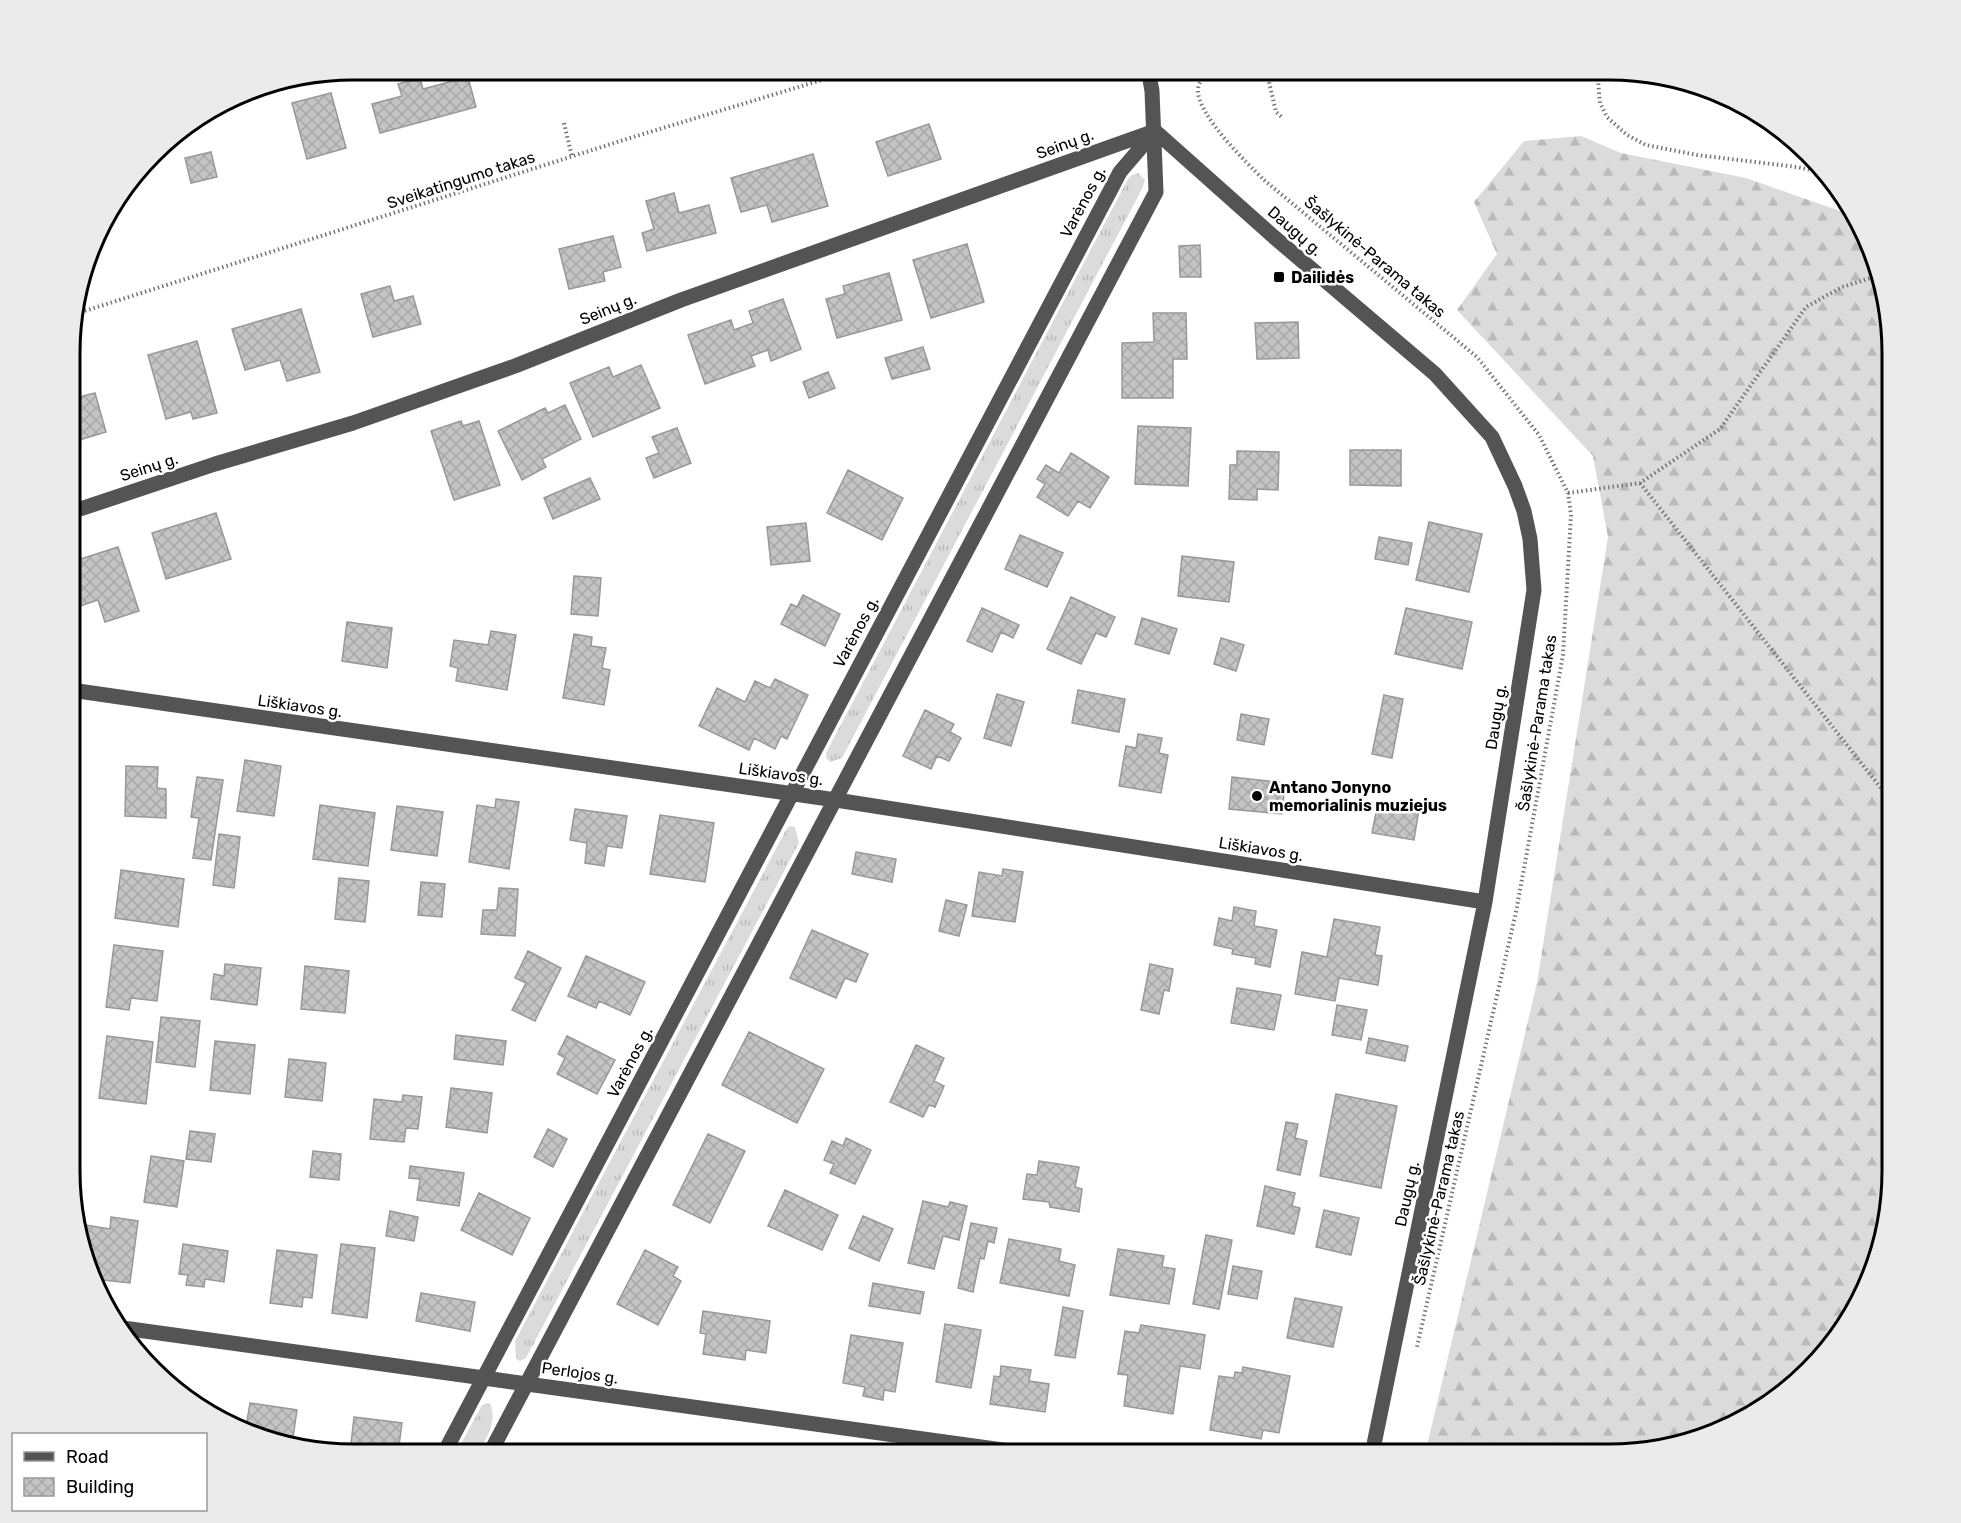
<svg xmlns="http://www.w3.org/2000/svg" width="1961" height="1523" font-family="Rubik,sans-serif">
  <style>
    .grass { fill: url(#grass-tufts) }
    .forest { fill: url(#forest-firs) }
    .building { fill: url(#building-cross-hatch); stroke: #989898; stroke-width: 1.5 }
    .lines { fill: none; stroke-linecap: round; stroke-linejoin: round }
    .path { stroke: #767676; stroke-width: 4; stroke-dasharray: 1.5 3; stroke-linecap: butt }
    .minor { stroke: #545454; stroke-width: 15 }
    .poi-dot { fill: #000; stroke: #fff; stroke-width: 2 }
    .labels { text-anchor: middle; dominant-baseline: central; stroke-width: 5; stroke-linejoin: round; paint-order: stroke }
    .street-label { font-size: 16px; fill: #000; stroke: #fff }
    .poi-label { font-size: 16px; font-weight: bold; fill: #000; stroke: #fff; text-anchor: start }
    .rim { fill: none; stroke: #000; stroke-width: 3 }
  </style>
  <defs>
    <pattern id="grass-tufts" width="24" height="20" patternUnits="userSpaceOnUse" patternTransform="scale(1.5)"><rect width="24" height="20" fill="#dbdbdb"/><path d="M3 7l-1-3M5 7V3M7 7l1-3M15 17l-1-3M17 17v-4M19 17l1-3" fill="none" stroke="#bababa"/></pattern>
    <pattern id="forest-firs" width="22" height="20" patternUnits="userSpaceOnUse" patternTransform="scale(1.5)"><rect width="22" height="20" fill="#dbdbdb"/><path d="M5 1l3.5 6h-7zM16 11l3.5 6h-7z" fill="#bababa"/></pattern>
    <pattern id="building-cross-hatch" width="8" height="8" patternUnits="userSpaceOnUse" patternTransform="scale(1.5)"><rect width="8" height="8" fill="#c4c4c4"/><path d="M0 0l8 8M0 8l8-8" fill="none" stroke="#a7a7a7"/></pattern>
  </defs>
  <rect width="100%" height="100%" fill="#fff"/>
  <path class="grass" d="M1138 173 1145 180 1143 187 842 758 830 762 826 758V753L1128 179 1132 175Z
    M790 826 795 827 799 843 526 1358 520 1361 516 1359 515 1341 787 828Z
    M488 1403 490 1404C498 1422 486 1438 478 1453H456L482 1405Z"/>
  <path class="forest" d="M1581 136 1621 153 1746 178 1843 212 1856 219 1863 227 1892 352 1891 1190 1870 1279 1822 1357 1734 1425 1609 1454H1425L1537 983 1608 537 1593 456 1457 310 1497 254 1474 202 1524 141Z"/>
  <path class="building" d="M599 69H630L600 75Z
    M468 77 476 107 380 133 372 104 402 96 398 84 420 78 423 89Z
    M331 93 346 148 307 159 292 103Z
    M929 124 941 159 888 176 876 142Z
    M211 152 217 177 191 183 185 158Z
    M813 154 828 206 772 222 767 205 741 212 731 178Z
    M674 193 679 213 709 205 716 233 647 251 642 233 654 229 646 201Z
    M613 236 621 267 603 272 605 281 569 289 559 249Z
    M967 244 984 302 931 318 913 260Z
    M1200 245 1201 277H1180L1179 246Z
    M889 273 902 320 837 338 826 299 845 294 843 286Z
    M390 286 394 301 413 296 421 324 373 337 361 294Z
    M783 299 801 349 771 361 768 350 751 356 755 366 705 384 688 335 731 320 734 330 753 323 749 311Z
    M301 309 320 372 287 381 280 360 245 370 232 329Z
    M1153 313H1186L1187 359H1173V398H1122V343L1154 342Z
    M1298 322 1299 358 1257 359 1255 323Z
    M197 341 217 413 193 419 191 412 166 419 148 355Z
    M923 347 930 369 892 379 885 358Z
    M641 365 660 408 593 437 570 383 609 367 613 377Z
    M828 372 835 388 809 398 803 382Z
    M95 393 106 432 79 440 77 434 71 435V399Z
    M565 405 581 439 542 459 546 467 522 480 498 431 545 408 548 413Z
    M461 421 463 426 479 421 500 485 454 500 431 431Z
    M1138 426 1191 428 1188 486 1135 484Z
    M677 428 691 463 654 478 646 458 659 453 652 437Z
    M1350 450H1401V486L1350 485Z
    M1237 451 1279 452 1278 490 1257 489V500L1229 499 1230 465H1237Z
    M1071 453 1109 477 1090 508 1078 501 1068 516 1037 497 1045 484 1037 479 1046 465 1059 473Z
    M848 470 903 498 882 540 827 513Z
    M590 478 600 499 553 519 544 498Z
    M216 513 231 559 166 579 152 533Z
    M1429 522 1482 534 1469 592 1416 580Z
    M806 523 810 561 771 565 767 527Z
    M1020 535 1063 553 1047 587 1005 569Z
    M1379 537 1412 543 1408 565 1375 559Z
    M118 547 139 611 105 622 98 600 71 609V562Z
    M1182 556 1234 562 1229 602 1178 596Z
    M574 576 601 578 598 616 571 614Z
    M803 595 840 614 825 646 781 624 791 604 797 607Z
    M1071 597 1115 617 1106 637 1096 633 1081 664 1047 649Z
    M982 608 1019 625 1013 638 1001 632 992 652 967 641Z
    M1406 608 1472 622 1462 669 1395 654Z
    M1142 618 1177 629 1169 654 1135 644Z
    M347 622 392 628 387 668 342 661Z
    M491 631 516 635 507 690 456 681 458 668 450 666 454 640 488 645Z
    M574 634 592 637 591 646 606 648 602 668 610 670 604 705 563 698Z
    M1221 638 1244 645 1236 671 1214 664Z
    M775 679 808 695 787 739 781 736 775 749 754 738 749 750 699 726 717 688 745 702 755 681 770 688Z
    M1078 690 1125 699 1119 732 1072 723Z
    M997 694 1024 702 1011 746 984 738Z
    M1384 695 1403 699 1392 758 1372 754Z
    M925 710 954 724 950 732 961 738 949 761 937 756 931 769 903 756Z
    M1241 714 1269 719 1264 745 1237 740Z
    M1138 734 1162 738 1159 753 1168 755 1161 793 1119 786 1126 746 1136 748Z
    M71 741 77 742 71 784H70Z
    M245 760 281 766 274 816 237 811Z
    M126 766 158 767 157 788 166 789V818L125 816Z
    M197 777 223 780 211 860 193 858 199 818 191 817Z
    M1232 777 1285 783 1282 814 1229 809Z
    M496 799 519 802 509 869 469 862 477 805 495 808Z
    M1378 802 1419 809 1414 840 1372 833Z
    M320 805 375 813 368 866 313 859Z
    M397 806 443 812 437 856 391 850Z
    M575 809 627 816 622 848 607 846 604 866 585 863 587 843 570 840Z
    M660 815 714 823 705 882 650 874Z
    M70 816 78 817 74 843H70Z
    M219 834 240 837 234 888 213 885Z
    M856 852 896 859 892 882 852 874Z
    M1003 869 1023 872 1015 922 972 916 979 872 1002 876Z
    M121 870 184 879 178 927 115 918Z
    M339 878 369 881 365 922 335 919Z
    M421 882 445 884 442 917 418 915Z
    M70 884 75 885 70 920Z
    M499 888 518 889 515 936 481 934 483 910H497Z
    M946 900 967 905 959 936 939 931Z
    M1234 907 1256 911 1254 926 1277 930 1270 967 1255 964 1256 958 1232 954 1233 949 1214 945 1219 918 1232 921Z
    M1334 919 1380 927 1375 955 1382 956 1378 985 1339 978 1335 1001 1295 994 1302 952 1327 957Z
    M812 930 868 954 856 982 845 978 836 998 790 978Z
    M114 945 163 951 157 1001 131 998 129 1010 106 1007Z
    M528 951 561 968 535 1021 512 1010 526 983 515 978Z
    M586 956 645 982 630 1015 599 1001 596 1008 568 996Z
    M225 964 261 968 257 1005 211 999 214 974 224 976Z
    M1150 964 1173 969 1169 991 1164 990 1159 1014 1141 1010Z
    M305 966 349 971 345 1013 301 1009Z
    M1237 988 1281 995 1274 1030 1231 1023Z
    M1337 1005 1367 1010 1361 1040 1332 1035Z
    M161 1017 200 1021 195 1067 156 1062Z
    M749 1032 824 1069 797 1123 722 1085Z
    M456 1035 506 1041 503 1065 454 1059Z
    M107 1036 153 1042 146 1104 99 1098Z
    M567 1036 615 1060 597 1094 557 1074 565 1058 558 1054Z
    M1369 1038 1408 1046 1405 1061 1366 1053Z
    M215 1041 255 1045 250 1094 210 1090Z
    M916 1045 944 1058 934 1081 944 1086 935 1107 929 1105 923 1117 890 1102Z
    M289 1059 326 1063 322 1101 285 1097Z
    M451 1088 492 1093 487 1133 446 1127Z
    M1336 1094 1397 1106 1381 1188 1320 1176Z
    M403 1095 422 1097 418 1129 406 1128 404 1142 370 1139 374 1099 402 1102Z
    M1286 1122 1298 1124 1295 1138 1307 1141 1300 1175 1277 1170Z
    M548 1129 567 1139 553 1167 534 1157Z
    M190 1131 215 1134 211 1162 186 1159Z
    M708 1134 745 1151 710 1223 673 1205Z
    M846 1138 871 1150 855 1184 830 1173 834 1164 824 1160 832 1141 843 1146Z
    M313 1151 341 1154 339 1180 310 1177Z
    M151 1156 184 1161 177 1207 144 1202Z
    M1039 1161 1079 1167 1075 1187 1082 1189 1079 1212 1050 1207 1049 1202 1023 1199 1027 1174 1037 1175Z
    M410 1166 464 1173 459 1206 417 1200 420 1179 409 1178Z
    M1265 1186 1295 1193 1292 1206 1300 1208 1294 1234 1257 1226Z
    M785 1190 838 1215 822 1250 768 1226Z
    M479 1193 530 1218 512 1255 461 1230Z
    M923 1201 948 1207 950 1202 967 1206 959 1240 943 1236 934 1269 908 1263Z
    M1324 1210 1359 1218 1351 1255 1316 1247Z
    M390 1211 418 1217 414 1241 386 1236Z
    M863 1216 893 1229 879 1261 849 1248Z
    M111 1217 138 1221 130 1283 94 1279 79 1224 110 1229Z
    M971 1223 997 1228 994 1243 988 1241 984 1259 980 1258 973 1292 958 1288Z
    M1206 1235 1232 1240 1219 1309 1193 1304Z
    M1009 1239 1061 1249 1059 1261 1075 1265 1069 1296 1000 1283Z
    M183 1244 228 1251 224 1282 205 1279 204 1287 186 1285 188 1275 179 1274Z
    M341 1244 375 1248 367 1318 332 1313Z
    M1118 1249 1164 1256 1162 1267 1175 1269 1169 1304 1110 1295Z
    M277 1250 317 1255 312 1298 303 1297 302 1307 270 1303Z
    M645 1250 678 1267 673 1276 681 1281 658 1325 617 1304Z
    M1233 1266 1262 1271 1257 1299 1228 1294Z
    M873 1283 924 1292 920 1314 869 1306Z
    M421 1293 475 1302 470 1331 416 1321Z
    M1295 1298 1342 1307 1333 1347 1287 1338Z
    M1063 1307 1083 1311 1075 1358 1055 1355Z
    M703 1311 770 1321 766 1353 746 1350 745 1360 703 1354 706 1334 700 1333Z
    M945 1324 981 1330 971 1388 936 1382Z
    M1141 1325 1205 1335 1200 1369 1180 1366 1173 1414 1124 1406 1128 1375 1118 1374 1125 1331 1139 1333Z
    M851 1335 903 1343 895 1392 884 1390 883 1400 863 1396 865 1387 843 1383Z
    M1001 1366 1031 1370 1029 1381 1049 1384 1045 1412 990 1404 994 1376 1000 1377Z
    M1243 1367 1290 1376 1279 1433 1263 1430 1261 1439 1210 1430 1219 1376 1234 1378 1235 1372 1242 1373Z
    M250 1403 297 1410 292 1444 245 1433Z
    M354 1417 402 1423 398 1453H350Z
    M549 1444 570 1454H545Z"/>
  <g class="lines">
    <path class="path" d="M1218 69C1210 74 1199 78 1198 89 1196 114 1247 163 1264 180L1477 357 1539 435 1568 493 1571 515 1563 655 1516 912 1417 1347
      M1266 69 1276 112 1283 118
      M1597 70 1600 103 1607 117 1627 135 1646 145 1697 155 1797 167 1821 172
      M564 123 572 157
      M72 315 630 138 858 69
      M1640 483 1892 802
      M1568 493 1640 483 1720 429 1806 307 1842 287 1874 277"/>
    <path class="minor" d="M1155 131 1274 237 1435 374 1492 437 1515 486 1524 511 1530 539 1534 590 1485 902 1372 1454
      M71 512 215 464 353 423 515 366 681 300 1152 132
      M71 690 836 800 1485 902
      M123 1328 1032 1454
      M444 1453 1120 172 1155 131
      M490 1453 1156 192 1152 91 1148 69"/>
  </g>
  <g class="poi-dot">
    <rect x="1273" y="271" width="12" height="12" rx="3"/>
    <circle cx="1257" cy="796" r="6"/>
  </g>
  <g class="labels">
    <g class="street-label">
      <text transform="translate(1065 144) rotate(-20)">Seinų g.</text>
      <text transform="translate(461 180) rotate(-18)">Sveikatingumo takas</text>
      <text transform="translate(1083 202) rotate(-62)">Varėnos g.</text>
      <text transform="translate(1295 231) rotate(41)">Daugų g.</text>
      <text transform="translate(1375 257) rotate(40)">Šašlykinė-Parama takas</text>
      <text transform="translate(608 309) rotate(-22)">Seinų g.</text>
      <text transform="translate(149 467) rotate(-18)">Seinų g.</text>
      <text transform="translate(856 632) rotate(-62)">Varėnos g.</text>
      <text transform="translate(300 706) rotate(8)">Liškiavos g.</text>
      <text transform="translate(1496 717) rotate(-81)">Daugų g.</text>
      <text transform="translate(1537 723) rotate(-81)">Šašlykinė-Parama takas</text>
      <text transform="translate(781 774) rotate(8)">Liškiavos g.</text>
      <text transform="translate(1261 849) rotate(9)">Liškiavos g.</text>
      <text transform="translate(630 1062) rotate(-62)">Varėnos g.</text>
      <text transform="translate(1407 1194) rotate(-78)">Daugų g.</text>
      <text transform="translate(1439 1198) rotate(-77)">Šašlykinė-Parama takas</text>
      <text transform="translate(580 1373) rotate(8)">Perlojos g.</text>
    </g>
    <g class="poi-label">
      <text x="1291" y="277">Dailidės</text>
      <text x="1269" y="787">Antano Jonyno<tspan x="1269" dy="18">memorialinis muziejus</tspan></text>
    </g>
  </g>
  <path d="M0 0H1961V1523H0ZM353 80H1609A273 273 0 0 1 1882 353V1171A273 273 0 0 1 1609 1444H353A273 273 0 0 1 80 1171V353A273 273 0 0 1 353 80Z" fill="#ebebeb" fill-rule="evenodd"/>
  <path class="rim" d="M353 80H1609A273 273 0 0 1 1882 353V1171A273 273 0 0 1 1609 1444H353A273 273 0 0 1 80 1171V353A273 273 0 0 1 353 80Z"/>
  <rect x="12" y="1433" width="195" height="78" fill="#ffffff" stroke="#999999" stroke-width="1.5"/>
  <rect x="24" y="1452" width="30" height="9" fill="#545454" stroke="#999999" stroke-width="1.5"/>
  <text x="66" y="1463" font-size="18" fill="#000000">Road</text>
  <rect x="24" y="1478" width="30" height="18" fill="url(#building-cross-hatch)" stroke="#999999" stroke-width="1.5"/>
  <text x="66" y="1493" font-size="18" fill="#000000">Building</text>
</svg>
